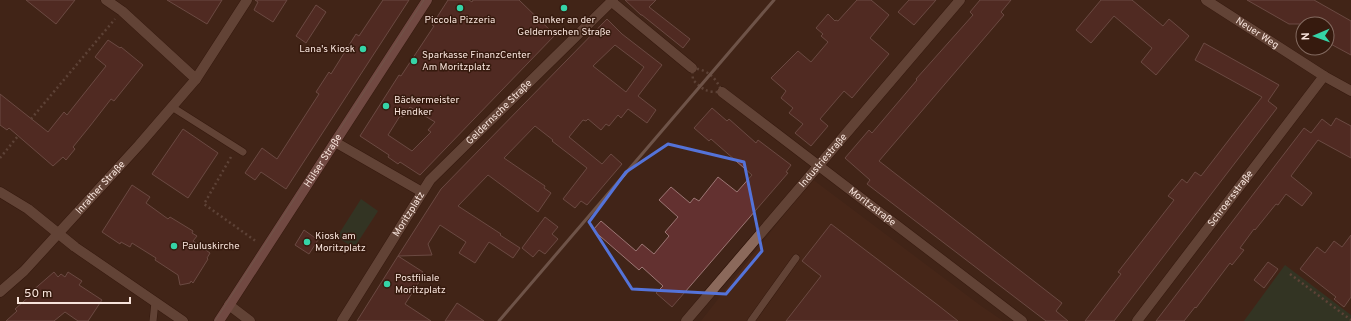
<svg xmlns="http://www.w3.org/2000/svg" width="1351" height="321" font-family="Overpass,sans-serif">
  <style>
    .built { fill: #4d291a }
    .green { fill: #224832 }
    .building { fill: #633130; stroke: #9c7674; fill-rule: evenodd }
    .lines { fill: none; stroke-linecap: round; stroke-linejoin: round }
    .lane-casing { stroke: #260c03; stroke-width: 8 }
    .street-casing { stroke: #260c03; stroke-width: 11 }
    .secondary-casing { stroke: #260c03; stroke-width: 11 }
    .path { stroke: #7f665b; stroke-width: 2.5; stroke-dasharray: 2 3; stroke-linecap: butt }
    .lane { stroke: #8b695b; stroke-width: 7 }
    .street { stroke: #8b695b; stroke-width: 10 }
    .secondary { stroke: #ac7575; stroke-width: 10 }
    .tram { stroke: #a58d83; stroke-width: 1 }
    .rail { stroke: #a58d83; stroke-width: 3 }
    .marked { fill: none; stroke: #5473d9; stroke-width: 3; stroke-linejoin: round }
    .poi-dot { fill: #35d4a7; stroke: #361a0e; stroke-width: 1.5 }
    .labels { text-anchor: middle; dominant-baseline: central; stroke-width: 3; stroke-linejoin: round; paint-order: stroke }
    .poi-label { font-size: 10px; fill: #f7e3db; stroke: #361a0e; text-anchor: start }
    .street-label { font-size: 10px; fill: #f7e3db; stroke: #361a0e }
  </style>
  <rect width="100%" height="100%" fill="#412418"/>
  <path class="built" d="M812 179 981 306 1003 321H701Z"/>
  <path class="green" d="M361 199 378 211 354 248 337 237Z
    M1285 265 1351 315V321H1244Z"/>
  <path class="building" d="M26 0H75L56 24Z
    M167 0H222L207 24Z
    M255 0H287L273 22 254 10 258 2Z
    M383 0H409L286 189 261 172 255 180 245 173 262 148 277 159 319 94 316 92 329 72 331 74 356 34 359 36Z
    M448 0H469L472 2 473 0H519L555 35 420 175 400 162 398 164 388 157 389 155 360 136 399 75 401 76 434 26 432 25ZM410 107 435 122 428 130 431 132 412 151 388 135 400 116 403 117Z
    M625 0H656L649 7 690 39 683 48 642 15H641Z
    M857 0H871L889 15 870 38 889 54 852 98 844 91 820 119 828 126 811 146 795 133 803 124 789 113 793 108 781 98 786 91 771 78 798 51 811 62 828 42 821 36 823 34 816 28 828 14 835 21 836 20 838 21Z
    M909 0H936L914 25 898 12Z
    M980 0H1011L1001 12 1004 15 879 161 1062 303 1056 311 1068 321H1046L867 184 870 180 845 158 869 130 872 133 917 80 916 79 973 15 970 12Z
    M1101 0H1132L1163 26 1169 19 1189 36 1156 75 1141 62 1152 48 1114 16 1091 43 1076 30Z
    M1247 0H1314L1351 21V55L1327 42V24H1289Z
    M316 5 326 12 306 43 296 36Z
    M607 19 622 34 662 65 638 96 656 110 647 123 628 109 621 118 618 115 609 126 606 124 601 130 588 119 586 121 583 120 569 137 602 164 611 154 622 164 587 205 581 201 575 208 563 199 587 168 552 141 553 140 535 126 504 158 545 186 544 188 551 193 538 212 488 175 458 206 501 234 500 235 520 248 513 258 489 242 475 263 459 253 466 242 440 225 428 244 432 255 398 256 441 189ZM615 45 644 67 626 92 593 66Z
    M108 40 120 48 121 47 143 65 114 101 111 99 90 126 73 147 75 149 66 160 63 157 53 166 9 128 7 130 0 125V94L48 132 64 112 67 115 106 66 95 57Z
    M1204 43 1279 85 1268 101 1277 108 1114 321H1085L1121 274 1118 272 1174 200 1168 196 1182 179 1187 183 1195 172 1201 176 1262 97 1195 60Z
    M712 108 727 121 729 119 756 143 758 140 791 165 786 172 788 173 672 307 656 293 663 286 642 267 639 270 593 230 601 221 636 251 642 244 654 254 669 236 665 232 678 217 659 200 671 187 690 203 694 198 699 201 718 177 737 192 752 175 711 139 709 141 694 128Z
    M1336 118 1351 126V158L1318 140 1291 176 1312 193 1302 206 1286 194 1278 205 1276 204 1255 230 1254 229 1240 248 1244 250 1232 265 1230 263 1196 308 1195 307 1184 321H1156L1304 128 1311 133 1322 119 1331 126Z
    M183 129 218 153 188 198 152 174Z
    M132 185 150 197 146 203 168 219 170 217 193 231 192 233 197 236 193 241 210 253 207 258 208 259 193 283 191 281 190 283 180 285 178 275 155 260 156 258 132 243 130 247 121 242 120 244 102 232Z
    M545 217 558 227 552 234 558 239 545 254 539 250 533 257 522 248Z
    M831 224 939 306 958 321H786L821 276 802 261Z
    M304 230 318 240 309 254 295 245Z
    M1351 235V297L1344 307 1334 299 1336 297 1300 269 1317 247 1325 253 1334 241 1342 247Z
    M398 256 423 272 417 281 419 282 405 304 431 321H357Z
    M1268 262 1278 269 1264 288 1254 280Z
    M54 272 58 277 61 274 65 277 68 272 82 281 79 285 102 300 88 321H78L65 312 54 321H6L17 311 15 309 32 294 31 292Z
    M457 303 484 321H445Z"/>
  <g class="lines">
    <defs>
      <path id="lane" d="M172 107 243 152
        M153 321 155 302
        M751 321 796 258"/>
      <g id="street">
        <path d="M106 0 122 11 196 79"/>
        <path id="s1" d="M1206 0 1324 76 1351 91"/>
        <path d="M612 2 692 68"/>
        <path id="s2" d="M722 92 1022 321"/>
        <path d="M335 142 422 192"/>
        <path d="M0 192 28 209 75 247 183 321"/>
        <path id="s3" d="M0 292 24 271 139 145 196 79 247 0"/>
        <path d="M229 305 250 321"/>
        <path id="s4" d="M342 321 430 180 613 0"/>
        <path id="s5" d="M686 321 960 0"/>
        <path id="s6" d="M1137 321 1324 76"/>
      </g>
      <g id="secondary">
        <path id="s7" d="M219 321 427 0"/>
      </g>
    </defs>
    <use href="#lane" class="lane-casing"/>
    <use href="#street" class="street-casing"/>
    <use href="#secondary" class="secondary-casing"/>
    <path class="path" d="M692 68C709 70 716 78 722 92 705 92 705 91 693 80Z
      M31 119 115 19
      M231 157 204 204 257 242
      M0 158 18 136
      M1290 274 1351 320"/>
    <use href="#lane" class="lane"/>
    <use href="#street" class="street"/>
    <use href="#secondary" class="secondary"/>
    <path class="tram" d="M215 321 424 0"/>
    <path class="rail" d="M499 321 774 0"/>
  </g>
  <path d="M0 0H1351V321H0ZM668 144 744 162 762 251 726 294 632 289 589 222 626 172Z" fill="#412418" fill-opacity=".55" fill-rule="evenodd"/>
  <path class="marked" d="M668 144 744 162 762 251 726 294 632 289 589 222 626 172Z"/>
  <g class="poi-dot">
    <circle cx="460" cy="8" r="4"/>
    <circle cx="564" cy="8" r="4"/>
    <circle cx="363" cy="49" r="4"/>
    <circle cx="414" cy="61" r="4"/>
    <circle cx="386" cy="106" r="4"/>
    <circle cx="307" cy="242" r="4"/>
    <circle cx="174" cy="246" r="4"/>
    <circle cx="387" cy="284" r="4"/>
  </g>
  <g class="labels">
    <g class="poi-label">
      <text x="460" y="20" text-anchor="middle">Piccola Pizzeria</text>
      <text x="564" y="20" text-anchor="middle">Bunker an der<tspan x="564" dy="12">Geldernschen Straße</tspan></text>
      <text x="355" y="49" text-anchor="end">Lana's Kiosk</text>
      <text x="422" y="55">Sparkasse FinanzCenter<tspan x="422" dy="12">Am Moritzplatz</tspan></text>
      <text x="394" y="100">Bäckermeister<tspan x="394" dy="12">Hendker</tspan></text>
      <text x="315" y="236">Kiosk am<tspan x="315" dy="12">Moritzplatz</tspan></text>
      <text x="182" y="246">Pauluskirche</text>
      <text x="395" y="278">Postfiliale<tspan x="395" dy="12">Moritzplatz</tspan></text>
    </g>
    <g class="street-label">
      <text stroke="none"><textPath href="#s1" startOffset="61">Neuer Weg</textPath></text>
      <text stroke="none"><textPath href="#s4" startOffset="263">Geldernsche Straße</textPath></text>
      <text stroke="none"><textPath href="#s5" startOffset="211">Industriestraße</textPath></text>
      <text stroke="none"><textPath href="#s7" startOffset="191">Hülser Straße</textPath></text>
      <text stroke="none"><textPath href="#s3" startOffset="145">Inrather Straße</textPath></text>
      <text stroke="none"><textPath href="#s6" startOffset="154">Schroersstraße</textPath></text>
      <text stroke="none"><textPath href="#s2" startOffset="189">Moritzstraße</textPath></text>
      <text stroke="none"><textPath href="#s4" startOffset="126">Moritzplatz</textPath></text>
    </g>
  </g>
  <g transform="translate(1315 36) rotate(268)"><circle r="19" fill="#361a0e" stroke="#836a60"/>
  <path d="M0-3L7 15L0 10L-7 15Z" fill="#35d4a7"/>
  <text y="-6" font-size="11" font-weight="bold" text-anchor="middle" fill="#f7e3db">N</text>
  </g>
  <path d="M18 297v6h112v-6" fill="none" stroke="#f7e3db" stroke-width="2"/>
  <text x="24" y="297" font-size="12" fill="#f7e3db" stroke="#361a0e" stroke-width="3" paint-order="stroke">50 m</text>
</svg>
